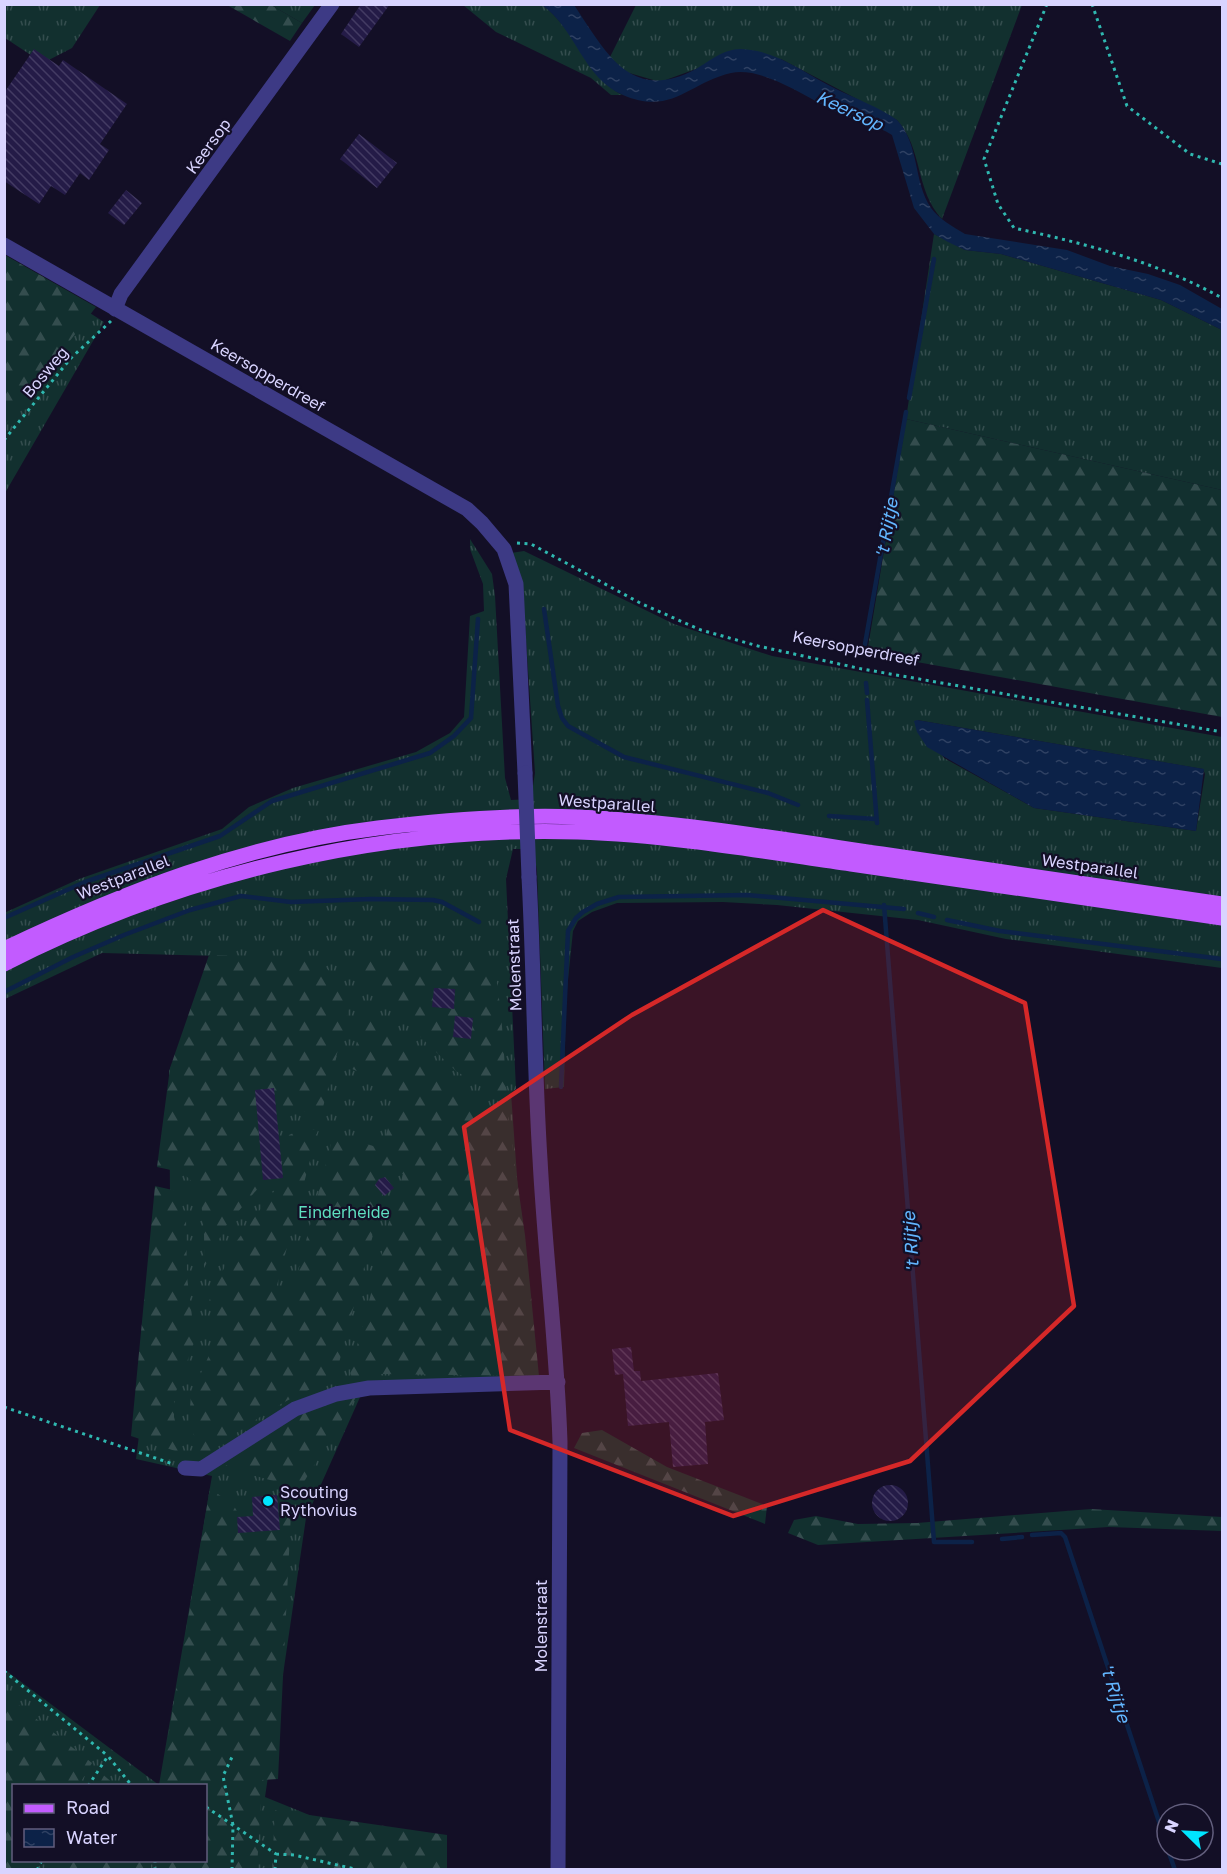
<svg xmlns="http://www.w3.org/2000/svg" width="1227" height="1874" font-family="'Golos Text',sans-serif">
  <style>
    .grass { fill: url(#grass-tufts); fill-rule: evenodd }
    .forest { fill: url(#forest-firs) }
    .water { fill: url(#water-ripples) }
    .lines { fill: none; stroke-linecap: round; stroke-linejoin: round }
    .stream { stroke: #0c2248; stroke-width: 4.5 }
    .building { fill: url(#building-back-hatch) }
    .path { stroke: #2fb8b0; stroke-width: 3; stroke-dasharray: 3 4.5; stroke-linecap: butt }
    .minor { stroke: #3d3a85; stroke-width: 15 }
    .major { stroke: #c25bff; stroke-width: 15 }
    .minor-bridge { stroke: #3d3a85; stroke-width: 15 }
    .marked { fill: #d62828; fill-opacity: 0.2; stroke: #d62828; stroke-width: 4.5; stroke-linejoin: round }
    .poi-dot { fill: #00e5ff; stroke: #130f26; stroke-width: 2 }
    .labels { text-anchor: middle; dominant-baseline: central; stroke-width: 4.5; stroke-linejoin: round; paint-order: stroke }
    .street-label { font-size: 16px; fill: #d9d4ff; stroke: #130f26 }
    .park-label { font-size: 16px; fill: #5fe0c0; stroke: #130f26 }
    .poi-label { font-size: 16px; fill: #d9d4ff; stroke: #130f26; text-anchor: start }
    .water-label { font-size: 18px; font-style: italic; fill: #62b6ff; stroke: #130f26 }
  </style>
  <defs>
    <pattern id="grass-tufts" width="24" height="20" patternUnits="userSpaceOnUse" patternTransform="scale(1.5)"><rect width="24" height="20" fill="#12302f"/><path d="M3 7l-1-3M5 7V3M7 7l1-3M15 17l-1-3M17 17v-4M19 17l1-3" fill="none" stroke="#344d4e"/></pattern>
    <pattern id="forest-firs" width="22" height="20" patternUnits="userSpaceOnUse" patternTransform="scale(1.5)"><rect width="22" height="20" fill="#12302f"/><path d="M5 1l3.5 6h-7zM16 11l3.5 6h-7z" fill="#344d4e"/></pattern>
    <pattern id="water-ripples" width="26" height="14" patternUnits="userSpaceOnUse" patternTransform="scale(1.5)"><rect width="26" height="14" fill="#0c2248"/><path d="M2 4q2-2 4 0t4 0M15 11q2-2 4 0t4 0" fill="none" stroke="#2f4163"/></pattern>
    <pattern id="building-back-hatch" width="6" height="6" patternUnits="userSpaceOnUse" patternTransform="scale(1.5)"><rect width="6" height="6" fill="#241b47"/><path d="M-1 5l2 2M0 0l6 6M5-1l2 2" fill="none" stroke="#433b63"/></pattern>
  </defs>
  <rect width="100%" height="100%" fill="#130f26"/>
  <path class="grass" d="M4 5H100L72 48 43 63 5 38Z
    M271 5H315L302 23Z
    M463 5H542C575 28 585 75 622 95H611L591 78 496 32Z
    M636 5H1022L942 219C915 191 923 148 897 120L781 59 696 69 660 82 626 72 610 57Z
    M934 234 965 250 1001 254 1161 300 1222 330V490L906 419Z
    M5 259 104 322 5 493Z
    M470 539 492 574 495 596 505 778 511 800 531 799 535 773 525 625 511 553 524 551 674 624 772 656 1222 737V900L609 815 294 839 5 943 4 913 79 879 222 829 249 807 293 788 416 752 450 733 464 717 470 616 484 611 483 584 470 549ZM917 720 1203 769 1205 774 1196 831 1034 808 944 758Z
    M488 839H611L694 848 1222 924V968L1006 939 918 920 777 905 723 902 617 903 592 912 578 921 573 931 566 999 564 1087 545 1089 537 870 533 849H513L506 879 516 1089 511 1093 532 1384 365 1386 306 1518 265 1797 442 1869H5L4 1669 159 1785 212 1476 136 1459 170 1194 169 1071 220 956 102 953 5 999V970L93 928 263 871 387 848ZM14 1786H206V1860H14Z"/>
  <path class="forest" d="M227 5H271L302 23 290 41Z
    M5 255 96 307 5 425Z
    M906 419 1222 490V717L867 653Z
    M209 955 317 958 352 996 322 1111 275 1112 273 1153 265 1180 226 1226 204 1268C204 1244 208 1188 184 1175 177 1171 166 1169 157 1167L170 1068Z
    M338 958 494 962 501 1013 507 1095 491 1093 456 1071Z
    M366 1007 462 1098 475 1105 507 1110 525 1235 539 1376 380 1374 352 1378 350 1372 403 1174 389 1172 334 1382C292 1390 238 1433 201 1457L189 1420 191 1395 211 1351 213 1323 209 1301 236 1242 275 1190 289 1135 304 1128 318 1130 276 1289 293 1291 334 1133 382 1149 399 1090 350 1068Z
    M155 1186 177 1191 186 1218 187 1277 195 1340 174 1397V1417L184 1454 131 1436Z
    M358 1394 297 1493 277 1482 224 1467 281 1425 310 1408Z
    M602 1430 667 1467 767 1506 765 1524 574 1448 582 1433Z
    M210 1488 234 1506 243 1522 291 1512 278 1779 262 1780 257 1869H160V1861L206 1860V1786L160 1785Z
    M1091 1509 1222 1517V1531L1109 1527 818 1545 788 1533 794 1520 816 1516 858 1524 917 1523Z
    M5 1694 92 1763 79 1785 14 1786V1860L35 1861 30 1869H5Z
    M100 1772 115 1785H92Z
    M275 1810 447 1835V1869H272Z
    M49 1860 151 1861V1869H43Z"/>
  <path class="water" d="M542 5H574C606 52 630 104 696 69 710 61 723 49 741 49 777 50 805 74 836 89 857 99 878 107 897 120 920 145 913 181 931 208 939 219 953 227 965 234L1067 250 1110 266 1148 274 1180 285 1222 309V330L1161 300 1001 254 965 250 948 242 934 234 914 208 892 135C877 125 858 122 841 114 811 101 765 66 731 73 688 83 672 116 623 95 583 78 576 29 542 5Z
    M917 720 1204 769 1196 831 1034 808 927 747 917 732 914 721Z"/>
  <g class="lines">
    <path class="stream" d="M909 398 934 259
      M544 609 558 706 562 718 568 726 624 757 768 793 798 805
      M865 644 906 412
      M866 683 867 693
      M867 700 877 823
      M829 816 876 819
      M884 905 934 1542H972
      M918 913 934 917
      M4 918 85 882 220 836 272 801 430 753 454 736 471 718 478 619
      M947 920 1000 931 1222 959
      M4 992 73 957 124 935 190 910 241 896 291 902 371 899 433 900 442 902 479 922
      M561 1087 568 931 576 918 583 912 597 904 619 897 747 895 904 909
      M1032 1535 1061 1533 1065 1537 1167 1846
      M1002 1539 1022 1537
      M1168 1850 1175 1870"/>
  </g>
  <path class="building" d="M361 4H390L359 47 341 34Z
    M34 49 59 66 63 60 127 104 100 144 109 150 89 180 80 173 65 195 51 186 39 204 4 181V93Z
    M359 134 397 163 377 188 340 159Z
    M126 190 142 203 124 225 108 213Z
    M434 988 455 989 454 1009 432 1007Z
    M455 1016 473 1018 471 1039 453 1037Z
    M274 1088 283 1178 263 1180 255 1090Z
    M385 1177 394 1188 384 1196 375 1185 379 1179Z
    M631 1347 634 1371H640L641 1381 718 1373 724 1420 705 1422 708 1464 673 1467 669 1422 628 1426 623 1374 615 1375 612 1349Z
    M872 1503a18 18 0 1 1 36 0a18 18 0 1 1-36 0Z
    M277 1495 280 1530 238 1533 237 1517 253 1516 252 1497Z"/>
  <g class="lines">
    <path class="path" d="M1047 4 984 159 998 204 1014 228C1087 244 1157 262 1222 298
      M1092 4 1127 106 1190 154 1222 164
      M4 440 71 358 111 321
      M517 543 531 544 642 604 701 630 758 646 862 669 1222 732
      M4 1407 173 1464
      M4 1671 108 1756
      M88 1786 108 1756 132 1786
      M206 1807 276 1854 275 1870
      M276 1854 294 1855 359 1870
      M155 1860V1870
      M37 1870 42 1860
      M232 1870 233 1825 223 1776 233 1755"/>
    <path class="minor" d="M4 245 467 509 482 523 504 549 516 584 525 773
      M115 309 121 294 332 4
      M529 877C534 971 534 1065 540 1159 545 1254 557 1347 560 1442L558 1870
      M185 1468 201 1469 295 1409 336 1394 369 1388 558 1382"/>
    <path class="major" d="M4 949C124 892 246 844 378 828 444 820 511 814 578 817 680 822 781 839 882 854 996 870 1109 887 1222 904
      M4 964C181 874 379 826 578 832 669 835 761 851 851 864 975 882 1099 900 1222 918"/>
    <path class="minor-bridge" d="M525 773 529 877"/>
  </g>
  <path class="marked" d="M823 910 1025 1003 1074 1306 910 1461 733 1516 510 1430 464 1127 632 1015Z"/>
  <circle class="poi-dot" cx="268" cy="1501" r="6"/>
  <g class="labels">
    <g class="street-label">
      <text transform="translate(208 146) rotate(-54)">Keersop</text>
      <text transform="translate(45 372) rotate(-50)">Bosweg</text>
      <text transform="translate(268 375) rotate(30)">Keersopperdreef</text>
      <text transform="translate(856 648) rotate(11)">Keersopperdreef</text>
      <text transform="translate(607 803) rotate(4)">Westparallel</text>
      <text transform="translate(1090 866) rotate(8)">Westparallel</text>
      <text transform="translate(123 877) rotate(-21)">Westparallel</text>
      <text transform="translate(514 965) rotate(-92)">Molenstraat</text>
      <text transform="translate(541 1626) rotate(-90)">Molenstraat</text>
    </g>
    <g class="park-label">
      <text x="344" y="1212">Einderheide</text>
    </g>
    <g class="poi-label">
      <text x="280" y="1492">Scouting<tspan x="280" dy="18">Rythovius</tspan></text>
    </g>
    <g class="water-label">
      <text transform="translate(850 110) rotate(25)">Keersop</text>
      <text transform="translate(886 528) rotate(-80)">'t Rijtje</text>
      <text transform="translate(910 1242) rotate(-94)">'t Rijtje</text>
      <text transform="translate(1116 1693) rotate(72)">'t Rijtje</text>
    </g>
  </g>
  <rect width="1227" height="1874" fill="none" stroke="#d9d4ff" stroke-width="12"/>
  <rect x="12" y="1784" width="195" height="78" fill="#130f26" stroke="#625e7d" stroke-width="1.5"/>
  <rect x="24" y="1804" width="30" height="9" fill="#c25bff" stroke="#625e7d" stroke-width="1.5"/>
  <text x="66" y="1814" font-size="18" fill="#d9d4ff">Road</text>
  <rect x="24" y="1829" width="30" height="18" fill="url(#water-ripples)" stroke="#625e7d" stroke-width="1.5"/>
  <text x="66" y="1844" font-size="18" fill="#d9d4ff">Water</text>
  <g transform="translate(1185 1832) rotate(294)"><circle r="28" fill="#130f26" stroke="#625e7d" stroke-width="1.5"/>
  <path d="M0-4.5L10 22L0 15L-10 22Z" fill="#00e5ff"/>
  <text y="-9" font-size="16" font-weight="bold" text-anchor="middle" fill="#d9d4ff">N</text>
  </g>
</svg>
